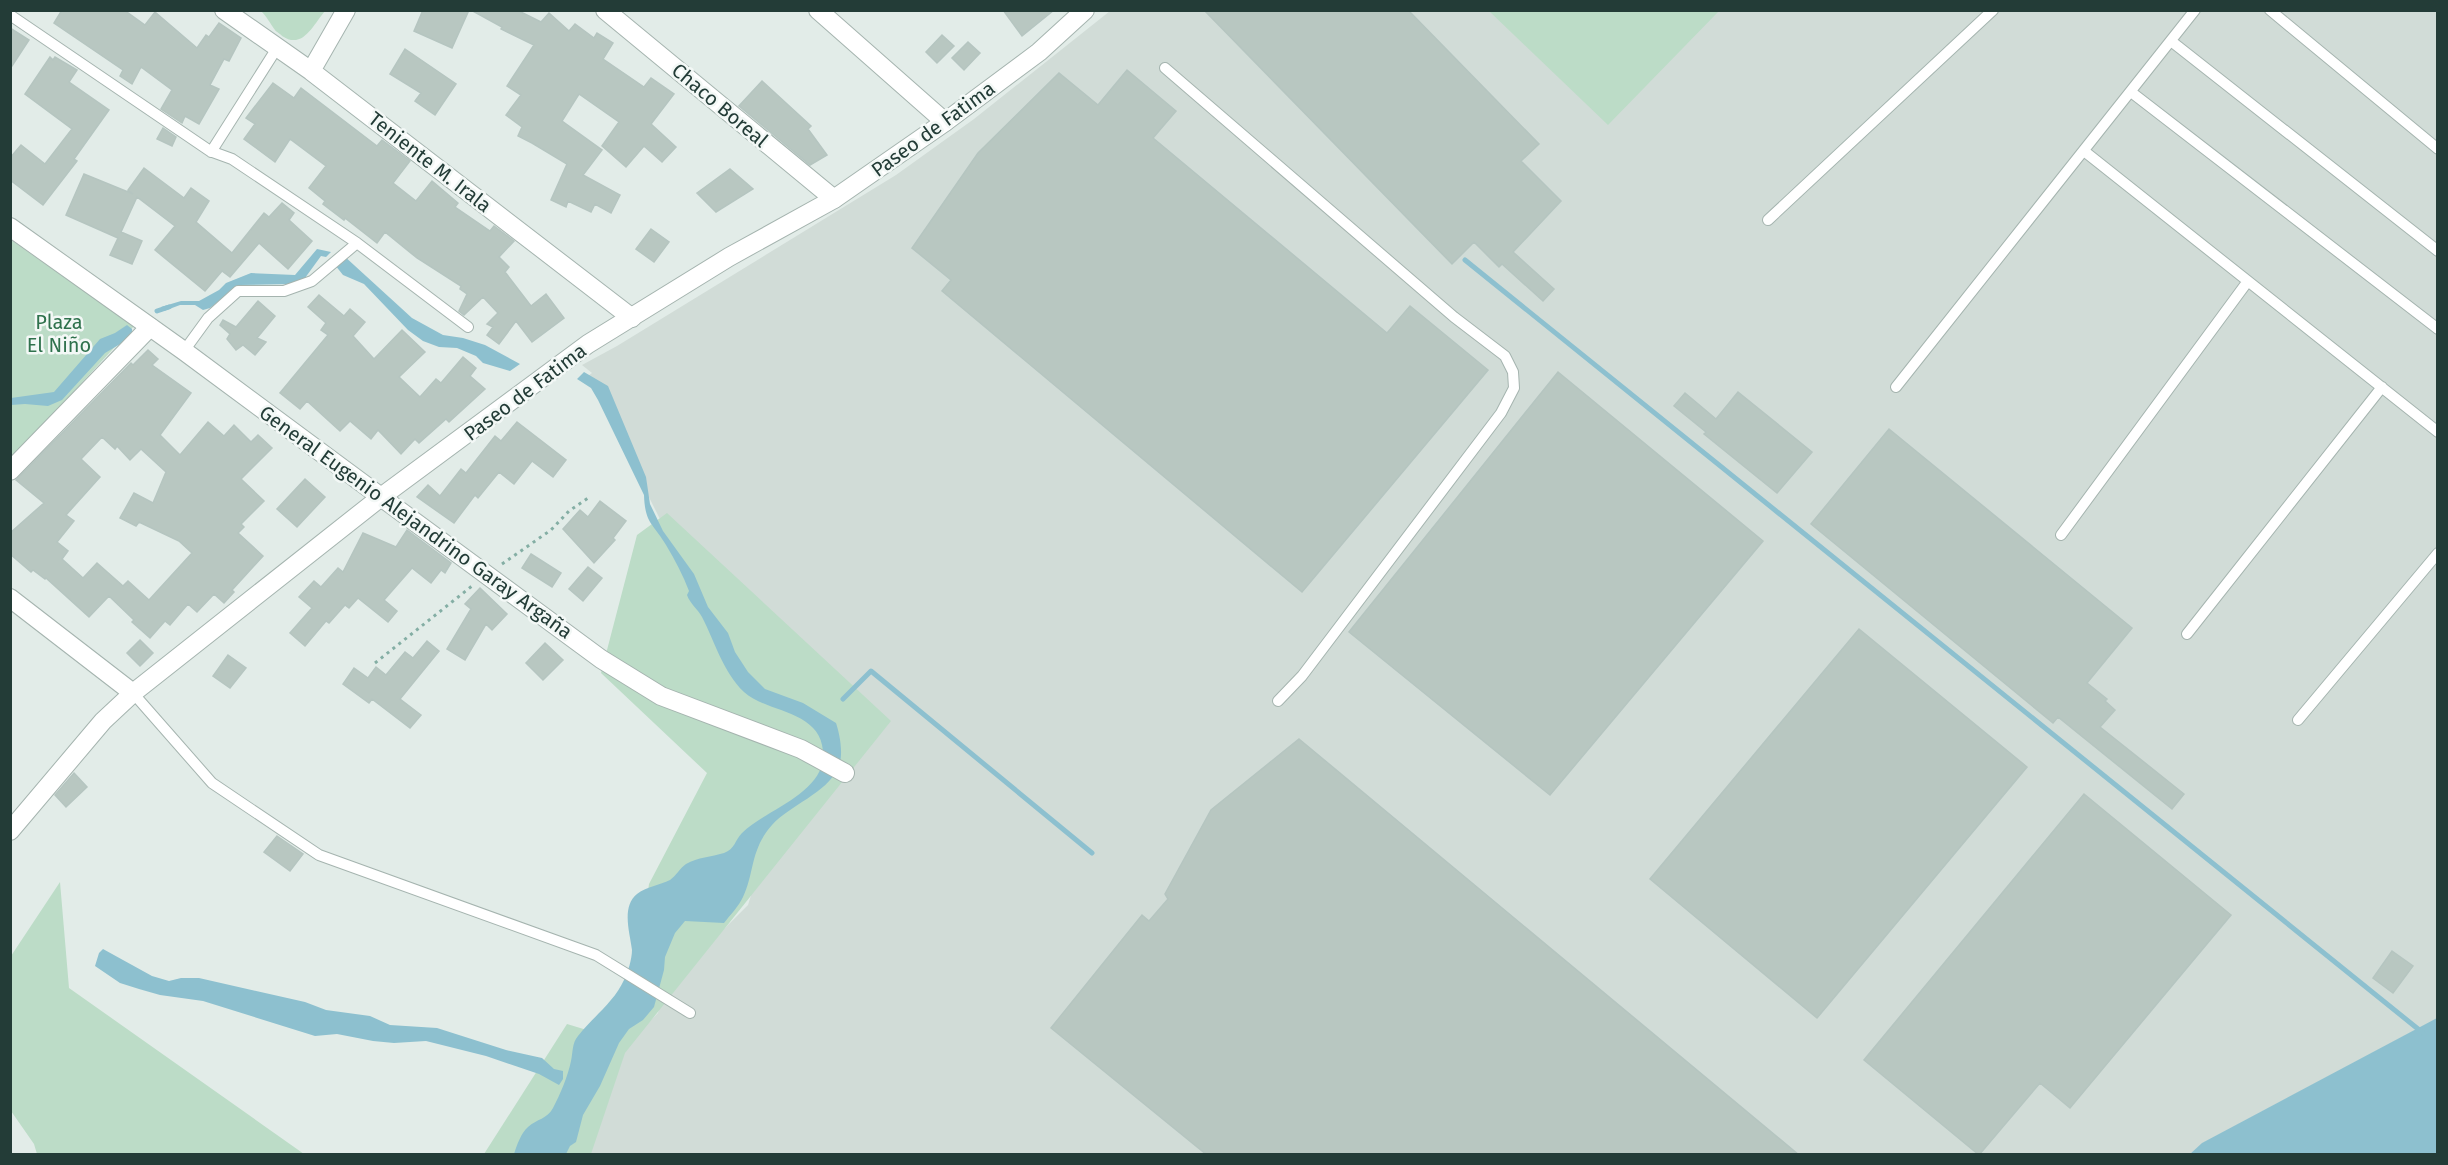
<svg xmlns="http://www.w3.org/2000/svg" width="2448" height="1165" font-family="'Fira Sans',sans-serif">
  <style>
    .built { fill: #d1dcd7 }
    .green { fill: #bcdcc7 }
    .water { fill: #8dc0cf }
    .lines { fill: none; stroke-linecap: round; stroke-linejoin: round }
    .stream { stroke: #8dc0cf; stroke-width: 5 }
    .building { fill: #b8c7c1; stroke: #b5c5c0; stroke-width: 1.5; fill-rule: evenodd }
    .service-casing { stroke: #a5b4af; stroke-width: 12 }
    .minor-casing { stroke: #a5b4af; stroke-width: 20 }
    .tertiary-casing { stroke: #a5b4af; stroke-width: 20 }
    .path { stroke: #84aea4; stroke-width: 3; stroke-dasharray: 3 4.5; stroke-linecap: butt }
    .service { stroke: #fff; stroke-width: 10 }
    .minor { stroke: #fff; stroke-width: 18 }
    .tertiary { stroke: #fff; stroke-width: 18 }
    .labels { text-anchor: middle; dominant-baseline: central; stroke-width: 5; stroke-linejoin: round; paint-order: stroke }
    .street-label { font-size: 20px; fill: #233c37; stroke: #f3f8f6 }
    .park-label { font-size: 20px; fill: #2f724d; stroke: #f3f8f6 }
  </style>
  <rect width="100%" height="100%" fill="#e2ece8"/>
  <path class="built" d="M1110 11H2437L2438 1018 2203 1143 2190 1154H579L624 1047 658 1013 667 973 725 928 748 905 769 838 740 678 588 376 592 373 582 365 617 346 896 175 974 119Z"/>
  <path class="green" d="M261 11H325C313 25 303 50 282 36 282 35 275 31 275 30 270 23 267 17 261 11Z
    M1489 11H1719L1608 125Z
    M11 240 134 326 11 460Z
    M667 513 891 721 625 1053 591 1154H484L567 1024 600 1034 639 961 649 884 707 773 601 673 637 535Z
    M60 882 69 988 304 1154H37L34 1144 11 1111V956Z"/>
  <path class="water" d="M317 249 331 252 326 257 321 256 305 278 292 284 240 285 210 308 203 310 195 305H180L164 311 161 307 181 301H199L219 290 226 283 251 273 295 275Z
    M343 255 412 318 443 335 463 338 485 345 520 364 510 371 483 363 476 356 457 348 439 347 423 341 408 330 364 284 343 275 335 265Z
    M127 325 132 329V337L105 353 62 400 48 406 25 404 11 405V398L54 392 100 339 115 333Z
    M584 372 608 386 646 477 650 504 663 531 694 574 708 607 728 633 735 652 748 672 765 689 803 703 836 723C840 735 844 756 838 768 827 793 790 805 772 825 750 850 755 871 743 897 739 906 730 915 724 923L685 921 675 933 665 957 664 970 654 1007 643 1020 629 1029 619 1043 600 1086 583 1115 576 1142 570 1146 566 1154H514C517 1145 521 1133 528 1127 537 1119 547 1119 553 1108 560 1095 568 1076 571 1061 573 1052 572 1043 578 1036 593 1017 614 1002 624 980 628 972 632 959 632 950 630 933 621 907 637 894 646 887 660 885 670 880 676 876 679 869 686 864 698 857 711 857 724 853 735 849 735 840 742 833 766 809 827 793 823 751 820 710 767 713 744 692 723 672 715 642 702 617 698 609 690 604 687 595L689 591C683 575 675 560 666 545 653 523 645 524 644 495L598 400 591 388 577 379Z
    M103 949 152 976 169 981 181 978H199L305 1002 326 1010 370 1016 390 1025 437 1028 506 1050 542 1058 554 1069 563 1071V1079L559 1085 539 1074 486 1056 426 1041 394 1043 373 1041 337 1034 315 1036 203 1001 160 995 139 989 120 983 95 966 99 953Z
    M2437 1018V1154H2190L2202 1143Z"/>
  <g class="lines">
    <path class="stream" d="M1465 260 2423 1033
      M157 311 169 307
      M843 699 871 671 1092 853"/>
  </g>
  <path class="building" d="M62 10H124L145 25 155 12 197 48 206 35 209 37 219 23 241 38 229 61 224 59 210 85 219 89 199 124 185 116 182 123 161 109 172 90 141 67 132 84 120 76 123 70 54 23Z
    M423 10H469L452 48 414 31Z
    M471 10H517L541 22 549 13 569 31 575 24 594 38 597 33 613 43 603 59 644 87 651 78 674 94 651 124 676 147 662 162 644 146 626 167 602 146 619 122 579 94 562 121 602 150 583 175 620 195 611 213 595 204 591 212 568 201 566 207 551 200 567 164 532 143 518 136 522 127 506 115 521 95 507 86 534 45 501 29 502 27Z
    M1003 10H1054L1022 36Z
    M1204 10H1408L1539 144 1521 161 1561 201 1513 252 1554 289 1543 301 1502 264 1499 267 1474 242 1452 264Z
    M10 28 29 40 10 69Z
    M942 35 954 46 937 63 926 52Z
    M968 42 980 53 964 70 952 58Z
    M405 49 456 84 435 115 415 101 421 93 390 74Z
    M50 57 53 60 55 57 77 70 69 82 109 110 74 159 77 161 43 205 10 180V158L21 145 45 164 72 129 25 94Z
    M1127 70 1176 111 1153 138 1387 333 1410 306 1488 370 1302 592 942 291 951 280 912 248 978 153 1059 73 1098 105Z
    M762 81 811 126 808 129 827 155 810 165 739 106Z
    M273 83 294 98 301 88 377 146 382 140 410 161 393 183 416 201 432 181 458 203 455 207 490 231 494 226 514 241 499 257 509 267 505 272 531 306 546 294 564 318 532 342 516 321 499 344 487 335 493 327 487 324 498 313 483 297 464 315 459 311 467 294 460 289 461 286 417 258 385 232 377 243 345 218 344 220 323 204 325 201 309 188 326 166 290 139 275 162 244 139 255 124 246 118Z
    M163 128 176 137 172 146 157 139Z
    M144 168 184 198 191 188 209 201 196 222 232 253 264 213 269 217 282 203 294 213 289 220 312 241 288 269 259 243 230 277 222 271 205 291 155 250 175 226 137 197 121 232 142 241 132 264 110 255 118 238 66 215 84 174 133 194 128 190Z
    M730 169 753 189 716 212 697 193Z
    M651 229 669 242 654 262 636 249Z
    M319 295 344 316 350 309 365 322 353 336 374 359 402 330 425 352 399 377 420 397 436 379 441 383 463 357 476 368 470 376 485 389 449 422 446 419 419 443 415 439 401 454 378 430 371 439 350 421 340 431 307 401 300 409 280 393 328 335 321 330 326 323 308 307Z
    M258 301 275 316 257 338 266 342 255 355 243 345 236 350 227 339 230 334 220 325 223 320 236 327Z
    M148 350 158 359 152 365 191 393 160 435 180 455 208 422 224 436 234 425 251 442 258 435 272 448 241 479 264 501 241 524 244 527 238 533 263 556 232 590 234 592 224 603 214 594 197 612 188 604 170 625 165 621 150 638 132 622 134 620 109 596 89 617 46 578 45 579 33 570 31 572 10 554V533L44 503 16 480 131 363 133 365ZM102 437 115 449 117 446 130 460 141 449 166 472 153 503 134 493 120 518 136 526 139 522 179 541 192 553 149 600 128 581 123 586 97 563 83 578 62 559 68 551 57 542 74 521 66 515 100 477 81 459Z
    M1558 372 1763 541 1550 795 1349 632Z
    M1738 392 1812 452 1777 493 1704 434 1706 432 1674 406 1685 393 1716 419Z
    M517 422 566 460 553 477 532 461 514 484 499 472 478 498 475 495 454 523 417 497 428 485 440 496 461 469 466 473 495 436 501 441Z
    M1889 429 2132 628 2087 683 2107 699 2105 701 2115 710 2100 727 2184 794 2172 809 2058 717 2053 723 1811 524Z
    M305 479 325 497 297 527 277 509Z
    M600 501 626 521 613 538 615 540 594 563 563 529 580 510 588 517Z
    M407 530 451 563 445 573 441 570 431 583 412 568 384 600 397 611 388 622 358 598 349 608 345 605 329 623 326 621 305 646 290 633 312 608 299 597 314 581 321 587 338 568 343 572 363 533 396 547Z
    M531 554 561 573 552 587 522 568Z
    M588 567 602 578 583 601 569 589Z
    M480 588 507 614 492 630 486 624 465 660 447 649 471 609 465 604Z
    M1859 629 2027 767 1817 1018 1650 879Z
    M140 640 153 653 140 666 127 653Z
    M427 641 439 651 400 699 421 715 410 728 372 699 369 703 343 684 354 668 368 678 376 667 386 675 405 652 413 658Z
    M545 643 563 660 543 680 526 663Z
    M228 655 246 668 230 688 213 676Z
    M1299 739 1799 1155H1207L1051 1028 1142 915 1149 921 1168 899 1165 894 1211 810Z
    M74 773 87 787 66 807 55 795Z
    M2084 794 2231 915 2070 1108 2040 1083 1979 1155 1864 1060Z
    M277 836 303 854 290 871 264 852Z
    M2392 951 2413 966 2393 993 2373 978Z"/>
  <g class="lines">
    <defs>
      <path id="service" d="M2270 10 2438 149
        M10 15 210 151 232 159 357 243 468 327
        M2171 41 2438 251
        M1165 68 1454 317 1505 356 1513 372 1514 388 1501 413 1302 676 1278 701
        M2131 92 2438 329
        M2084 151 2438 432
        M211 152 277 48
        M1768 220 1993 10
        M184 351 208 318 238 291H284L312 281 357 243
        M1896 387 2195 10
        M2061 535 2248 281
        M2187 634 2382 387
        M133 693 212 783 319 855 596 955 690 1013
        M2298 720 2438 553"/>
      <path id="minor" d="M224 10 311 71 632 318
        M605 10 834 199
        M818 10 945 122
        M311 71 346 10
        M10 471 150 327
        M10 598 133 693
        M10 831 103 721 133 693 381 497 601 659 661 696 801 749 845 773"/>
      <path id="tertiary" d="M10 227 184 351 381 497 588 344 729 257 834 199 945 122 1039 52 1085 10"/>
    </defs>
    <use href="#service" class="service-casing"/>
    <use href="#minor" class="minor-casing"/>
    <use href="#tertiary" class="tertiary-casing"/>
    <path class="path" d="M502 564 551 530 569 511 588 498
      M375 663 472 586"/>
    <use href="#service" class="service"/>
    <use href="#minor" class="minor"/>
    <use href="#tertiary" class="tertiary"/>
  </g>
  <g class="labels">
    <g class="street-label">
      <text transform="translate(720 105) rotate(40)">Chaco Boreal</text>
      <text transform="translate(933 129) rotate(-36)">Paseo de Fatima</text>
      <text transform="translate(430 162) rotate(38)">Teniente M. Irala</text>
      <text transform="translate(525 392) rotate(-37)">Paseo de Fatima</text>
      <text transform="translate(416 522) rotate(36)">General Eugenio Alejandrino Garay Argaña</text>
    </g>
    <g class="park-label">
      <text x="59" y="322">Plaza<tspan x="59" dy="23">El Niño</tspan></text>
    </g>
  </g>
  <rect width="2448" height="1165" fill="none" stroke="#233c37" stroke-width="24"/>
</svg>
